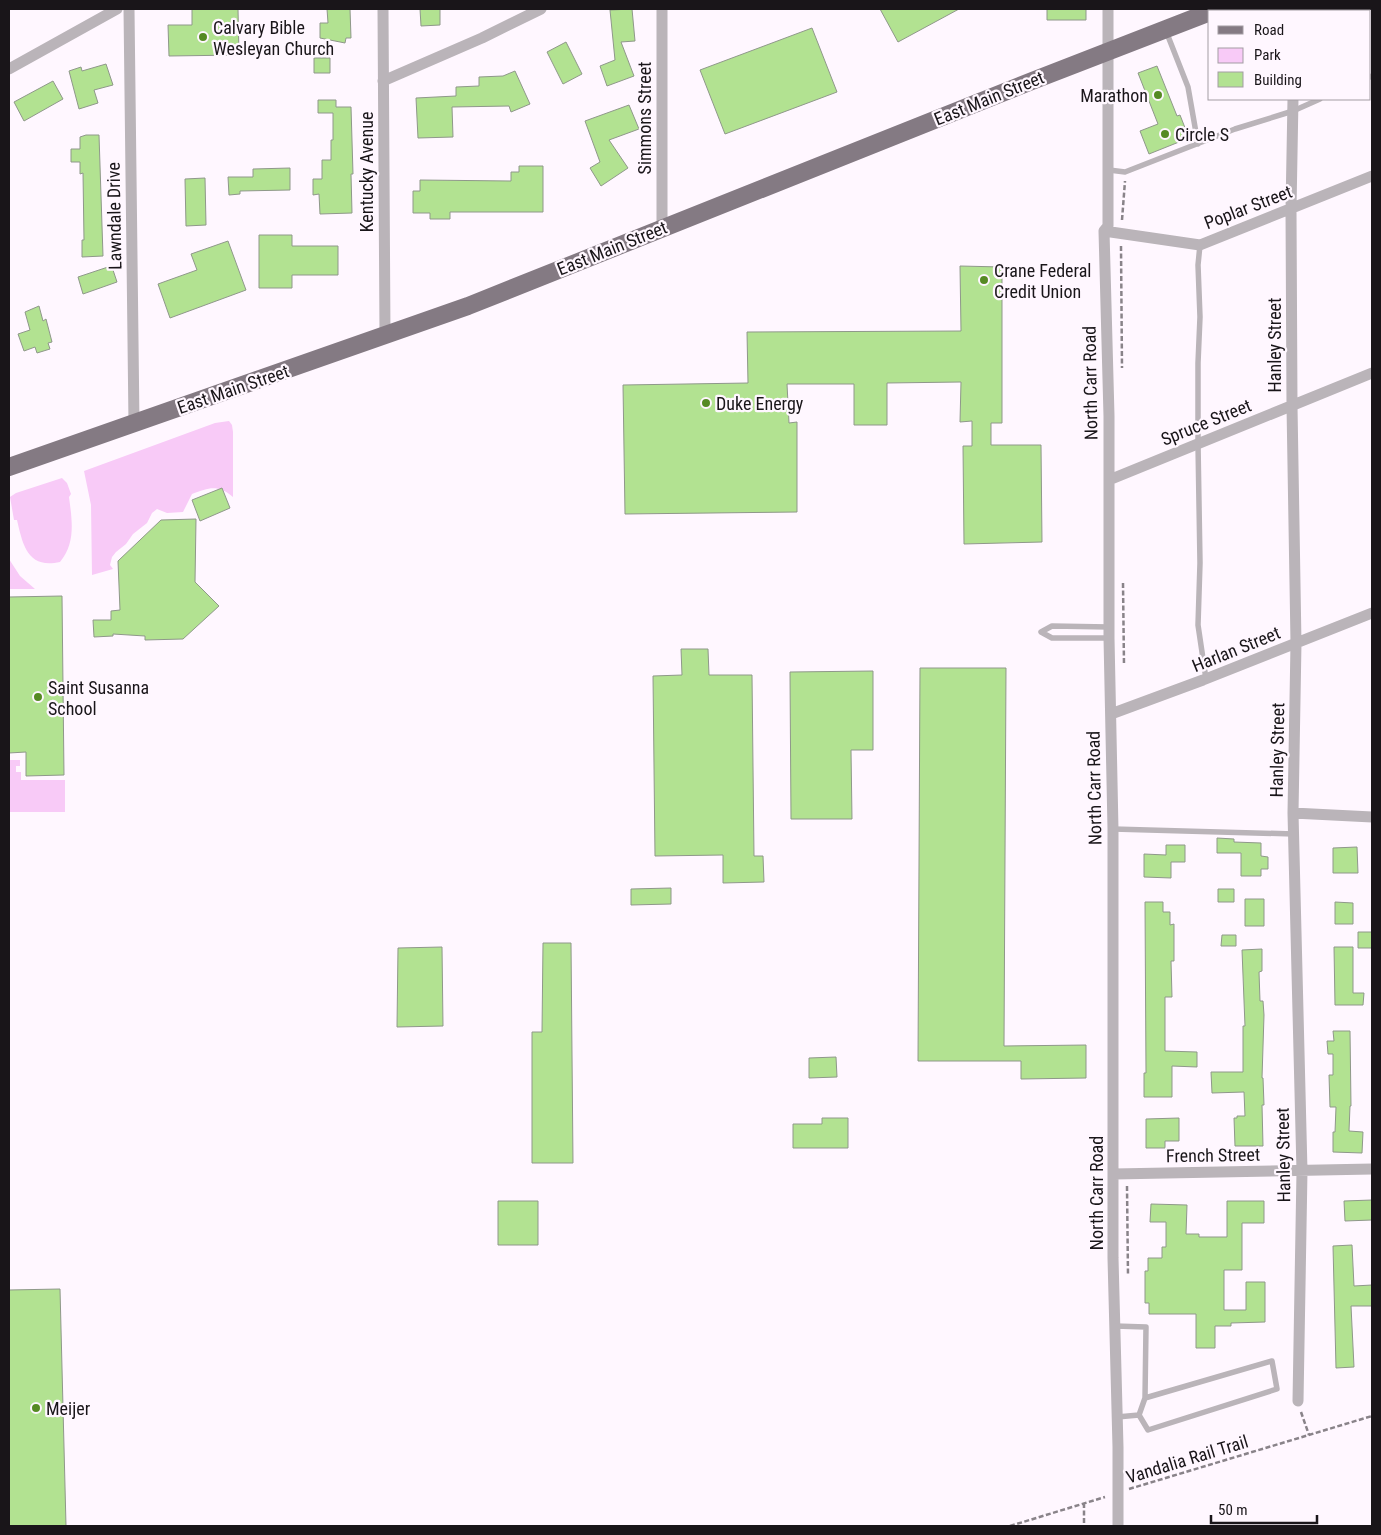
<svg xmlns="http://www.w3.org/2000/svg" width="1381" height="1535" font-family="'Roboto Condensed',sans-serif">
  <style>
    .green { fill: #f8caf7 }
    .building { fill: #b2e291; stroke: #8f988a }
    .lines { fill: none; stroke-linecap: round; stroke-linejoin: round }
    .path { stroke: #898389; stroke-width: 2.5; stroke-dasharray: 5 2.5; stroke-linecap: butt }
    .service { stroke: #bab4b9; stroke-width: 5.5 }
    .minor { stroke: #bab4b9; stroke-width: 11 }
    .primary { stroke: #847a83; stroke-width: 18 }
    .poi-dot { fill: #558a23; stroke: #fff7ff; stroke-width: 2 }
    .labels { text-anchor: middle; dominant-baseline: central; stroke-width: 4.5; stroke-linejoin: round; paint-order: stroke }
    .poi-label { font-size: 18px; fill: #191519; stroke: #fff7ff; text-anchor: start }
    .street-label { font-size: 18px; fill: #191519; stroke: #fff7ff }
  </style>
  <rect width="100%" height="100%" fill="#fff7ff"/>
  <path class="green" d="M229 421 232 425 233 432V497C217 484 209 488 192 494L183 512 167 513 157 509 152 513 147 523 133 534 126 544 116 552 112 557 110 565 113 569 92 575 91 505 84 471 215 423Z
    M62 478 67 483 71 494 69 497C72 520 76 543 60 562 28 569 23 546 17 520H14L10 497 16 493Z
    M9 559 20 576 35 589H9Z
    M9 760H20V766H16V772H21V780H65V812H9Z"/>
  <path class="building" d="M192 9H238L239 55 169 56 168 25H192Z
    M327 9H350L351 38H346L345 43 320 38V23H328Z
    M420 9H440V25L421 26Z
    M632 9 635 41 621 42 634 76 607 86 600 66 615 60 610 10Z
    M880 9H959L898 42Z
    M1047 9H1086V20H1047Z
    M812 28 837 92 725 134 700 70Z
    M566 42 582 74 563 84 547 52Z
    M314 58H330V73H314Z
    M106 64 113 85 94 90 98 103 79 109 69 71 81 67 82 71Z
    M1157 66 1177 116 1180 115 1189 138 1149 154 1140 131 1158 124 1138 73Z
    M515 71 530 104 511 112 509 106 452 107 453 137 418 138 416 98 456 96V87L479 86V77L503 76Z
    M53 81 63 99 24 121 14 102Z
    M318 100H336V107H351L353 174H351L352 213 320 214 319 194 313 195V179H322V160H331V140H333V113H318Z
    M629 105 639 129 609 140 628 168 601 186 590 168 600 162 585 121Z
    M86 135H99L103 256 82 257V240H84L83 173 80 174V162H71V149H80V137Z
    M519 166H543V212H450V219H430V213H413V191H420V180L511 181V172H519Z
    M290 168V190L240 191V194L229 195 228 177H253V169Z
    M205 178 206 225 186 226 185 179Z
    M259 235H292V246H338V275H292V288H259Z
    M228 241 246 290 170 318 158 284 197 270 191 254Z
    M960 266 1002 267V423H991V445H1041L1042 542 964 544 963 446H972V421L960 422 961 382 887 383V425H854V384H787L789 423 797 422V512L625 514 623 385 748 383 747 332 961 331Z
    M108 267H112L117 282 83 294 78 277Z
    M39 306 43 321 46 319 52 342 48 343 50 349 37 353 35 347 24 351 18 334 30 330 25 312Z
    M222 488 230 508 200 521 192 500Z
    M196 519 195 582 219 606 183 639 145 640V636L113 634V636L94 637 93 620H111V611L120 610 118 561 161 520Z
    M62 596 64 775 26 776V752L9 753V597Z
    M681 649H708L709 675H752L754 856H763L764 882 723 883V855L655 856 653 676 682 675Z
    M920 668H1006L1004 1046 1086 1045V1078L1021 1079V1061H918Z
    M873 671V750H851L852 819H791L790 672Z
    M1217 838 1234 839V842L1261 843V856L1268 857V869H1261V876H1241V853H1217Z
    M1166 845H1185V862H1171V878L1144 877V854L1166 855Z
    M1357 847 1358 873H1333V848Z
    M671 888V904L631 905V889Z
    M1218 889H1234V902H1218Z
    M1245 899H1264V926H1245Z
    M1145 902H1163V912H1170V925L1174 924V961H1171L1172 997H1165V1051L1197 1052V1067L1172 1066V1097H1144V1073H1146Z
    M1335 902 1353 903V924H1335Z
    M1358 932H1372V948H1358Z
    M1222 935H1236V946H1221Z
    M543 943H571L573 1163H532V1032H542Z
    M442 947 443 1026 397 1027 398 948Z
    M1334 947H1353V993H1364L1363 1005H1335Z
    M1262 949V971L1259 972 1260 1001H1263L1264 1015 1262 1078H1263L1264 1105H1262L1263 1146H1235L1234 1118H1237V1116H1245L1244 1092 1212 1093 1211 1072H1243V1026H1245L1242 950Z
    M1333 1031H1350L1351 1106H1350L1349 1131 1363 1132 1362 1153 1333 1152V1132H1335L1336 1107H1330L1329 1075H1333V1054H1328L1327 1041H1334Z
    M836 1057 837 1077 809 1078V1058Z
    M822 1118H848V1148H793V1124H822Z
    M1179 1118V1141H1165V1148H1146V1119Z
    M1372 1200V1220L1345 1221 1344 1201Z
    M498 1201H538V1245H498Z
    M1227 1201H1264V1223H1242V1270H1224V1310H1246V1282H1265V1322L1231 1323V1326H1215V1348H1196V1314H1149V1303H1145V1271H1148V1258H1162V1247H1166V1222H1150L1151 1204 1187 1205 1186 1234H1199V1237H1227Z
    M1352 1245 1354 1286 1372 1285V1306H1351L1354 1367 1336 1368 1333 1246Z
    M60 1289 66 1526H9V1290Z"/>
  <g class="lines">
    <path class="path" d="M1122 220 1125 181
      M1121 246 1122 368
      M1123 583 1124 665
      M1127 1186 1128 1275
      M1301 1412 1309 1435
      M1129 1489 1372 1416
      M1084 1503V1526
      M1010 1526 1105 1497"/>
    <path class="service" d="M1166 31 1188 87 1198 144
      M1370 77 1372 76
      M1109 170 1125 172 1235 129 1293 111 1320 99
      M1200 245 1198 265 1200 317 1198 363V444L1200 563 1198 625 1206 679
      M1109 627 1052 626 1041 632 1052 638H1109
      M1113 829 1294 834
      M1115 1326 1146 1327 1145 1398
      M1117 1417 1139 1415 1148 1430 1277 1389 1272 1361 1145 1398 1139 1415"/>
    <path class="minor" d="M129 9 134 423
      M383 9 385 335
      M662 9V228
      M1108 9V226L1104 231 1109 416V638L1113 829V1258L1118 1447V1526
      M1291 9V11
      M9 69 117 9
      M383 81 482 38 541 9
      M1293 99 1291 209 1292 406 1296 643 1293 813 1302 1171 1298 1401
      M1104 231 1200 245 1372 176
      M1109 480 1372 373
      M1111 714 1203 680 1372 613
      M1293 813 1372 817
      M1114 1174 1372 1169"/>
    <path class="primary" d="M9 467 468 306 1032 81 1210 12"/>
  </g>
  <g class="poi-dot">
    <circle cx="203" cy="37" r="5"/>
    <circle cx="1158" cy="95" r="5"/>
    <circle cx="1165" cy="134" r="5"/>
    <circle cx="984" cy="280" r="5"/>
    <circle cx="706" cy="403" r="5"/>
    <circle cx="38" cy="697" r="5"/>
    <circle cx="36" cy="1408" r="5"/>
  </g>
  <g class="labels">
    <g class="poi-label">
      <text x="213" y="27">Calvary Bible<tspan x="213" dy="21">Wesleyan Church</tspan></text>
      <text x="1148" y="95" text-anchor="end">Marathon</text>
      <text x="1175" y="134">Circle S</text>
      <text x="994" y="270">Crane Federal<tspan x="994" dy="21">Credit Union</tspan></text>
      <text x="716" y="403">Duke Energy</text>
      <text x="48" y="687">Saint Susanna<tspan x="48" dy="21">School</tspan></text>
      <text x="46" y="1408">Meijer</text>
    </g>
    <g class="street-label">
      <text transform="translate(989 98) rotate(-22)">East Main Street</text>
      <text transform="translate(644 118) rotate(-90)">Simmons Street</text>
      <text transform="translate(366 172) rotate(-90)">Kentucky Avenue</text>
      <text transform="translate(1248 207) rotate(-21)">Poplar Street</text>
      <text transform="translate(114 216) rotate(-91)">Lawndale Drive</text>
      <text transform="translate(612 248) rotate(-22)">East Main Street</text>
      <text transform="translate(1274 345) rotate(-90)">Hanley Street</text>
      <text transform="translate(1090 383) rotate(-91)">North Carr Road</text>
      <text transform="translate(233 389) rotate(-19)">East Main Street</text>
      <text transform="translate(1206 422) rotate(-22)">Spruce Street</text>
      <text transform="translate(1236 649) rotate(-22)">Harlan Street</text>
      <text transform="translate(1277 750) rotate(-89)">Hanley Street</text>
      <text transform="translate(1094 788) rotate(-91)">North Carr Road</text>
      <text transform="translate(1213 1155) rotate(-1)">French Street</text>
      <text transform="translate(1283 1155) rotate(-91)">Hanley Street</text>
      <text transform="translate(1096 1193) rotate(-90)">North Carr Road</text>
      <text transform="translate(1187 1459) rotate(-17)">Vandalia Rail Trail</text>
    </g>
  </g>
  <rect width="1381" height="1535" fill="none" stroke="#191519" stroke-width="20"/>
  <rect x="1208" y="10" width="162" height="90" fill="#fff7ff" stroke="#a39da3"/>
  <rect x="1218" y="26" width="25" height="8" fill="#847a83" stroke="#a39da3"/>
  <text x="1254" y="35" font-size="15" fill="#191519">Road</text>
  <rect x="1218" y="48" width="25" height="15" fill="#f8caf7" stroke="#a39da3"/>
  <text x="1254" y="60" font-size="15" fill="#191519">Park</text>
  <rect x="1218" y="72" width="25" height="15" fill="#b2e291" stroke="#a39da3"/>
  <text x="1254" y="85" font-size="15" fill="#191519">Building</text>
  <path d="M1211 1515v8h106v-8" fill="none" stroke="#191519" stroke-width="2.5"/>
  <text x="1218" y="1515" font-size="15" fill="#191519" stroke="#fff7ff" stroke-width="4" paint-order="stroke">50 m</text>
</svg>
